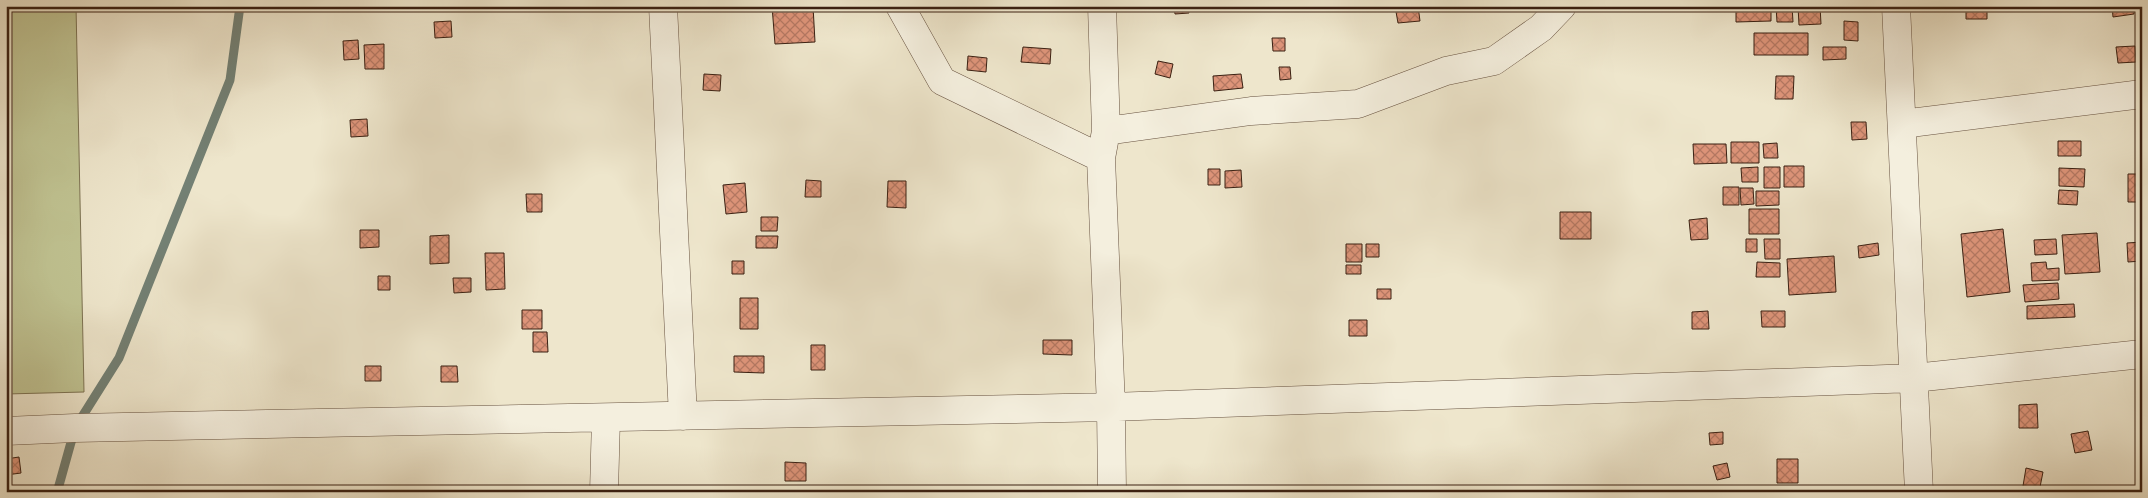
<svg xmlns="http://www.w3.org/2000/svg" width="2148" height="498" font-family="'IM FELL French Canon',serif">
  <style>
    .grass { fill: #c0c392; stroke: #7d7252 }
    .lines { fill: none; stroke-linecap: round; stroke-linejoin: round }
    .stream { stroke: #738074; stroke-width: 9 }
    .building { fill: url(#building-cross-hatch); stroke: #3a2012 }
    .street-casing { stroke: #675240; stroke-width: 29 }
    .street { stroke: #f4efde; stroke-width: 28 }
  </style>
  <defs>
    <pattern id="building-cross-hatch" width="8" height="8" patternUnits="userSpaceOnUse" patternTransform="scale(1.25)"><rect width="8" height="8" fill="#dd9479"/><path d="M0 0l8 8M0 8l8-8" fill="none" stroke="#b47862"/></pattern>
  </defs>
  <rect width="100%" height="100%" fill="#eee6cc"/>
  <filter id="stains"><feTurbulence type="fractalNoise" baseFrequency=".004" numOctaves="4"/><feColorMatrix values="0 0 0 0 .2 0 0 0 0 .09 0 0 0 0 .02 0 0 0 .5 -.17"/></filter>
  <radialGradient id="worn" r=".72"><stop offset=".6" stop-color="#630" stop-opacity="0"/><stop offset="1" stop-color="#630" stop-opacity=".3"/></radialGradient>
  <path class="grass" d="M6 6H76L84 392 6 394Z"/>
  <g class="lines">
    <path class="stream" d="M59 492 58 489 75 428 119 358 230 80 240 6"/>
  </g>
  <path class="building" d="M772 6H813L815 42 775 44Z
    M1174 6H1188L1189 13 1175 14Z
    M1395 6H1418L1420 21 1398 23Z
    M1736 6H1771V21L1736 22Z
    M1776 6H1792L1793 22H1777Z
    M1798 6H1820L1821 24 1799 25Z
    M1966 6H1987V19H1966Z
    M2112 6H2133L2134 14 2113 17Z
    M451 21 452 37 435 38 434 22Z
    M1844 21 1858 22V41L1844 40Z
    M1754 33H1808V55H1754Z
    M1272 38H1285V51H1273Z
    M358 40 359 59 344 60 343 41Z
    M384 44V69H365L364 45Z
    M2135 46 2136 62 2118 63 2116 47Z
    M1023 47 1051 49 1050 64 1021 62Z
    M1823 47H1846V59L1823 60Z
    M968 56 987 58 986 72 967 70Z
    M1158 61 1173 64 1170 78 1155 74Z
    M1279 67H1290L1291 79 1280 80Z
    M704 74 721 75 720 91 703 90Z
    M1241 74 1243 88 1214 91 1213 76Z
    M1776 76H1794L1793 99H1775Z
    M367 119 368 136 351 137 350 120Z
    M1851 122H1866L1867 139 1852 140Z
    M2058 141H2081V156H2058Z
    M1731 142H1759V163H1731Z
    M1777 143 1778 158H1764L1763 144Z
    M1693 144H1726L1727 163 1694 164Z
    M1784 166H1804V187H1784Z
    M1758 167V182H1742L1741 168Z
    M1764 167H1780V188H1764Z
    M2059 168 2085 169 2084 187 2059 186Z
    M1208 169H1220V185H1208Z
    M1241 170 1242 187 1225 188V171Z
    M2128 174H2142V202H2128Z
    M806 180 821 181V197H805Z
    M888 181H906V208L887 207Z
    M745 183 747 212 726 214 723 185Z
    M1723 187H1739V205H1723Z
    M1740 188H1753L1754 204 1741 205Z
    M2059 190 2078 191 2077 205 2058 204Z
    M1756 191H1779V205L1756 206Z
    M526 194H542V212H527Z
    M1749 209H1779V234H1749Z
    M1560 212H1591V239H1560Z
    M761 217H778L777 231H761Z
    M1707 218 1708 239 1691 240 1689 220Z
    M2003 229 2010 292 1967 297 1961 234Z
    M360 230H379V247L360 248Z
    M2097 233 2100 272 2065 274 2062 235Z
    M449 235V263L430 264V236Z
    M756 236H778L777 248H756Z
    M1746 239H1757V252H1746Z
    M1764 239H1780V259H1765Z
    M2056 239 2057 254 2035 255 2034 240Z
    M2142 242V261L2128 262 2127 243Z
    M1878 243 1879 255 1859 258 1858 246Z
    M1346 244H1362V262H1346Z
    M1366 244H1379V257H1366Z
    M485 253H504L505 289 486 290Z
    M1834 256 1836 292 1789 295 1787 259Z
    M732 261H744V274H732Z
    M1757 262 1780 263V277H1756Z
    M2046 262 2047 269 2059 268V280L2032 281 2031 263Z
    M1346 265H1361V274H1346Z
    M378 276H390V290H378Z
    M453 278H471V292L454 293Z
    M2058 283 2059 299 2025 302 2023 285Z
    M1377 289H1391V299H1377Z
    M740 298H758V329H740Z
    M2074 304 2075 317 2027 319V306Z
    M522 310H542V329H522Z
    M1708 311 1709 329H1692V312Z
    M1761 311H1785V327H1762Z
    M1349 320H1367V336H1349Z
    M533 332H547L548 352H533Z
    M1043 340H1072V355L1043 354Z
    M811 345H825V370H811Z
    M734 356H764V373L734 372Z
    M365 366H381V381H365Z
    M441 366H457L458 382H441Z
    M2037 404 2038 428H2019V405Z
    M2088 431 2092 450 2075 453 2071 434Z
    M1723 432V444L1710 445 1709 433Z
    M19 457 21 473 6 475V459Z
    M1777 459H1798V483H1777Z
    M785 462 806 463V481H785Z
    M1727 463 1730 477 1717 480 1713 466Z
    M2026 468 2043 472 2039 492H2022Z"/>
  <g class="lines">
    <defs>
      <path id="street" d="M663 6 683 416
        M900 6 942 81 1101 158
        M1102 6 1106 131 1101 158 1111 407 1112 492
        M1896 6 1919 492
        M1902 124 2142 94
        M1106 131 1251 111 1358 104 1446 71 1494 61 1541 28 1562 6
        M6 431 75 428 1111 407 1914 378 2142 354
        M604 492 606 418"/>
    </defs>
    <use href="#street" class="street-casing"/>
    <use href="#street" class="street"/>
  </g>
  <rect width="2148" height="498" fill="none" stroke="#eee6cc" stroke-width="25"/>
  <rect x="8" y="8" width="2133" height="483" fill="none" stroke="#3a2012" stroke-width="2.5"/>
  <rect x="12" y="12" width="2123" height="473" fill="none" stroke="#3a2012"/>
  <rect width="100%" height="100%" filter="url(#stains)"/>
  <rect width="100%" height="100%" fill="url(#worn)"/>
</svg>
